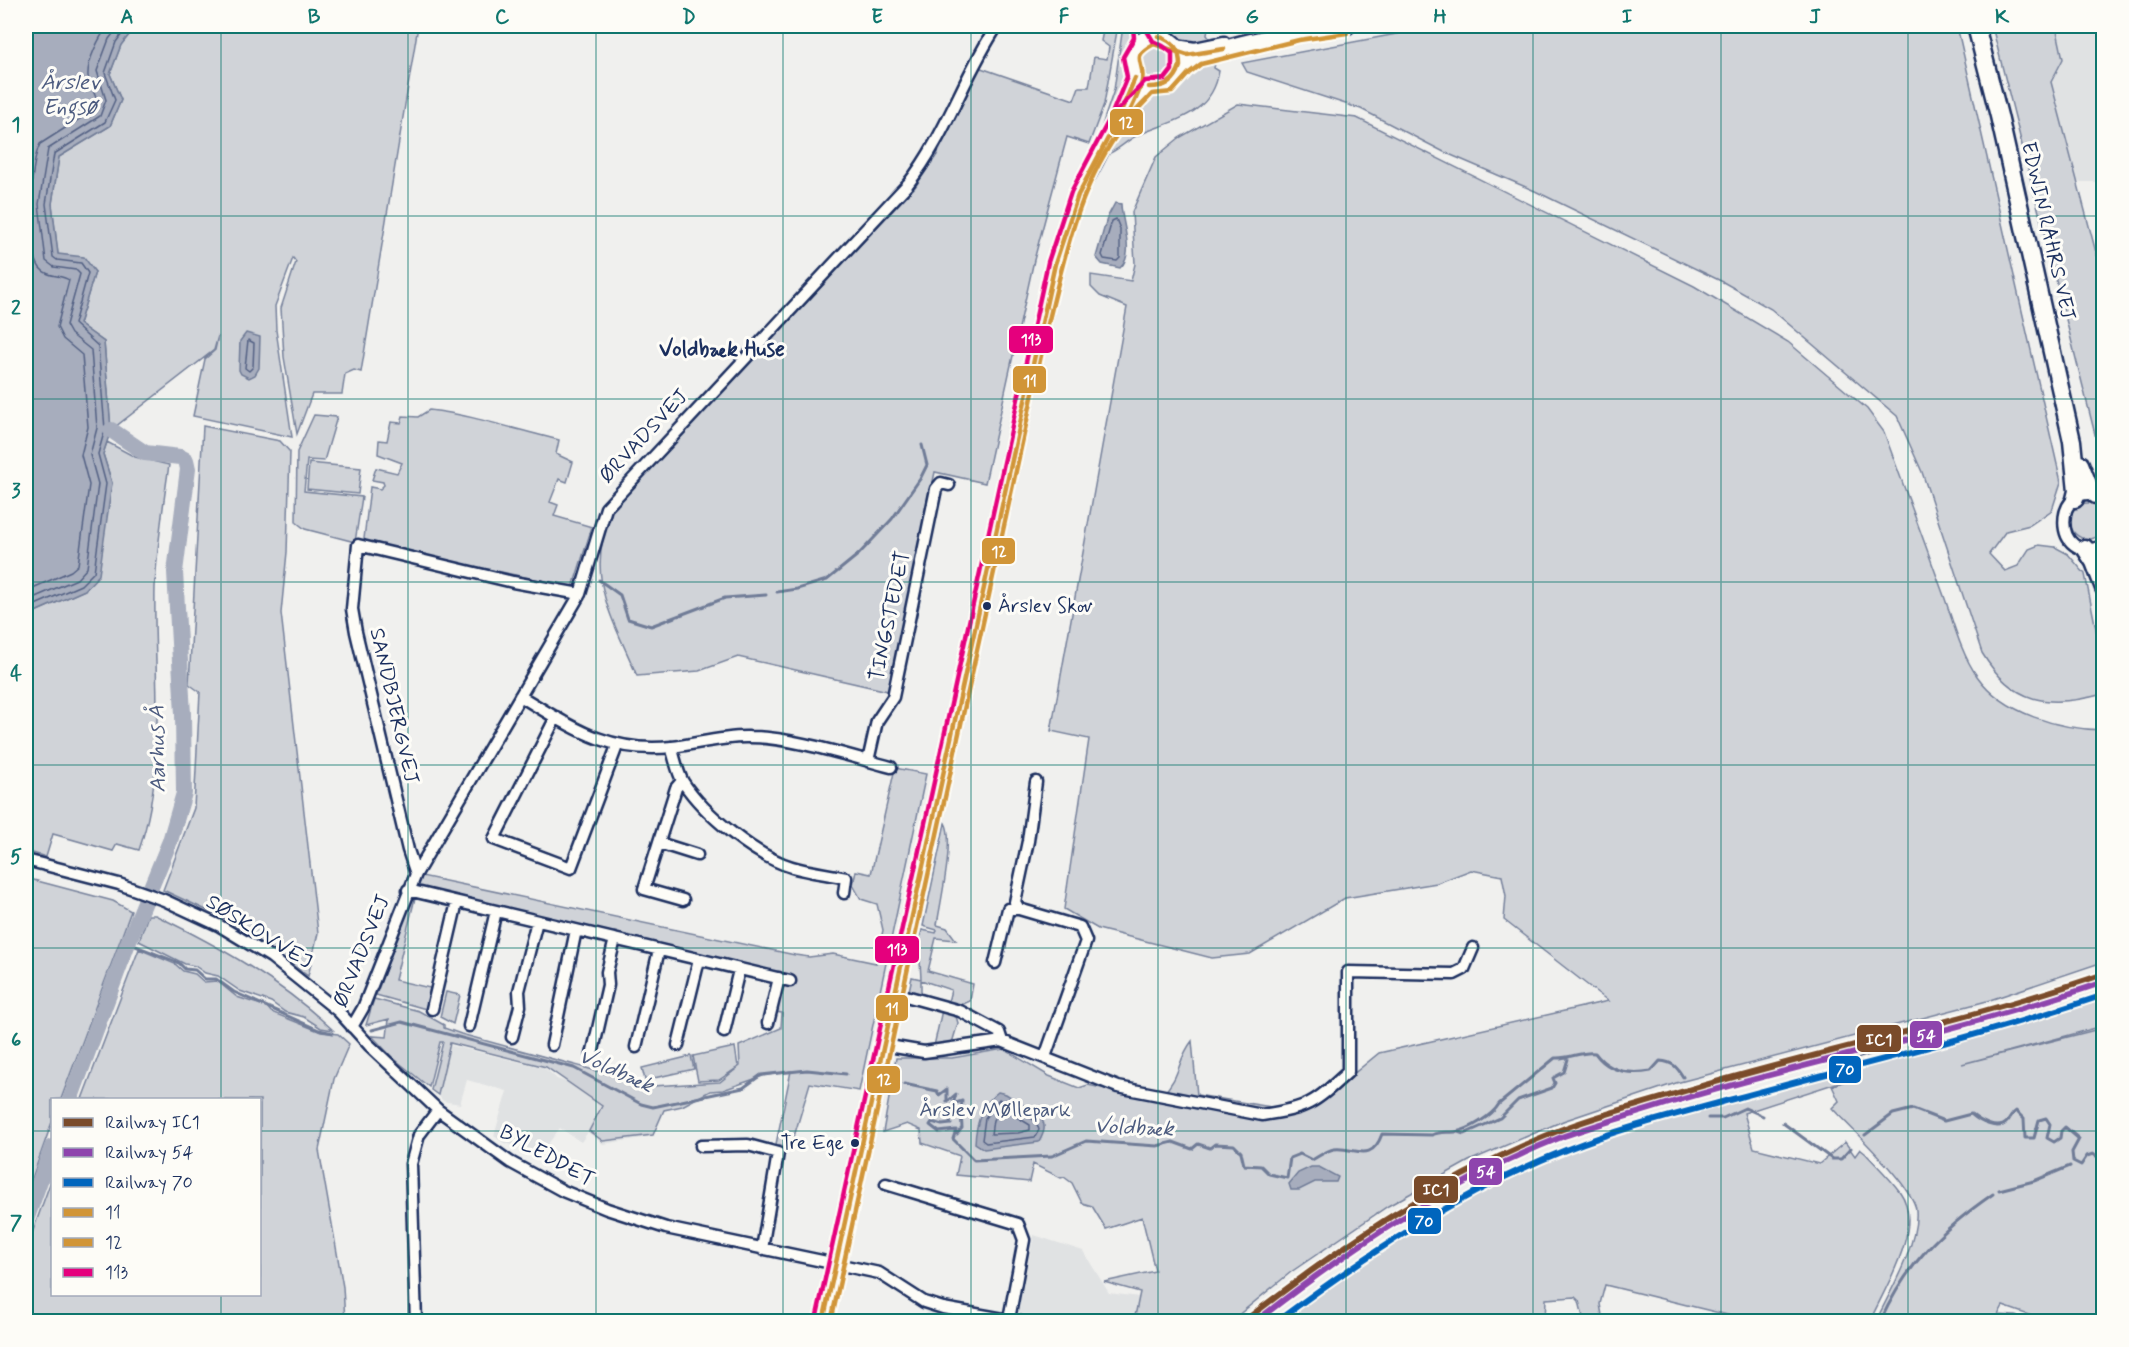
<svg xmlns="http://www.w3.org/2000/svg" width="2129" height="1347" font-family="Mynerve,sans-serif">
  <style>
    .built { fill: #e0e2e3 }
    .green { fill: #d0d3d8; stroke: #76819b; stroke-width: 1.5 }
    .water { fill: #a7adbd; stroke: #6f7b97; stroke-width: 1.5 }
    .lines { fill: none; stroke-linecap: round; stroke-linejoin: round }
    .shore { stroke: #536184; stroke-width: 1.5 }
    .stream { stroke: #6f7b97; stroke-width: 3 }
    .river { stroke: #a7adbd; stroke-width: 16 }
    .minor-casing { stroke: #1b2f5e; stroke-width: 15 }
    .major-casing { stroke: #1b2f5e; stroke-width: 18 }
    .highway-casing { stroke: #1b2f5e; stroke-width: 21 }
    .minor { stroke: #fdfcf7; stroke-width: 10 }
    .major { stroke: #fdfcf7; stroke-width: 14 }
    .highway { stroke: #fdfcf7; stroke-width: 16 }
    .rail-casing { stroke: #1b2f5e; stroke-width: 5 }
    .rail { stroke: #fdfcf7; stroke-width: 3; stroke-dasharray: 9; stroke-linecap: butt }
    .bus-1-casing { stroke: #fdfcf7; stroke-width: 9 }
    .bus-2-casing { stroke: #fdfcf7; stroke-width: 9 }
    .bus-3-casing { stroke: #fdfcf7; stroke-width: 9 }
    .bus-1 { stroke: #d19537; stroke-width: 4.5 }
    .bus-2 { stroke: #d19537; stroke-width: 4.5 }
    .bus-3 { stroke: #e5007d; stroke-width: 4.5 }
    .rail-1-casing { stroke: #fdfcf7; stroke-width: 10 }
    .rail-2-casing { stroke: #fdfcf7; stroke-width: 10 }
    .rail-3-casing { stroke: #fdfcf7; stroke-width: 10 }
    .rail-1 { stroke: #7a4b2a; stroke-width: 6 }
    .rail-2 { stroke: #8e44ad; stroke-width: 6 }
    .rail-3 { stroke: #0065bd; stroke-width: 6 }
    .grid { fill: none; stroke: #0f766e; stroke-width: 1.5; stroke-opacity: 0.55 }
    .bus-dot { fill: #1b2f5e; stroke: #fdfcf7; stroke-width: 2 }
    .labels { text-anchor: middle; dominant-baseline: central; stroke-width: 6; stroke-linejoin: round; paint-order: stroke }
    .bus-label { font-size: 20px; fill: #1b2f5e; stroke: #fdfcf7; text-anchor: start }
    .street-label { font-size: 21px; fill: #1b2f5e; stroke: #fdfcf7 }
    .park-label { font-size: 21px; fill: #48587c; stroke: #fdfcf7 }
    .water-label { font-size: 22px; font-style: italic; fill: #4c5b7f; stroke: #fdfcf7 }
    .neighbourhood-label { font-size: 22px; font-weight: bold; fill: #1b2f5e; stroke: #fdfcf7 }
    .line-badge { stroke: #fdfcf7; stroke-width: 2 }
    .badge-label { font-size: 16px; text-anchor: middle; font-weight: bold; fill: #fff }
    .neatline { fill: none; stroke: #0f766e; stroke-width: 2 }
    .grid-label { font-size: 20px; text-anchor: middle; font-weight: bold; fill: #0f766e }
  </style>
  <rect width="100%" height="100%" fill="#f0f0ee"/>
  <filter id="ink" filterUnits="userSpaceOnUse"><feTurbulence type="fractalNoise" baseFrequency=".0167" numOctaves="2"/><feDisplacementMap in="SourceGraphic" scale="12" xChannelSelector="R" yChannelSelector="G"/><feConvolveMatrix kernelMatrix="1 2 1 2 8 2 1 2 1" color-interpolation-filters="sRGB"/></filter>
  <g filter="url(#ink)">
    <path class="built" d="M2056 26H2103V182H2074L2051 82 2063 58Z
      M449 1045 545 1068 557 1079 614 1097 653 1118 643 1138 603 1144 588 1132 581 1142 560 1128 542 1152 504 1143 494 1136 507 1091 467 1080 460 1104 443 1101 438 1095Z
      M1034 1235 1083 1251 1109 1293 1139 1297 1134 1321 1015 1322Z
      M927 1309 997 1321 925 1322Z"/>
    <path class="green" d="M136 26H418L361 372 354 370 345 374 342 394H312L297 434 284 357 281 308 296 262 293 258 275 306 276 330 292 437 193 416 205 359 215 350 218 336 214 350 111 430 104 342 79 324 95 272 58 254 52 204 59 157 110 126 121 100 110 74 121 45Z
      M1104 26H1117V31L1104 104 1089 144 1067 137 1034 260 985 483 935 472 888 691 738 657 699 671 637 676C611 614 583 576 613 507L915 187 937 155 978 67 1074 100 1079 87H1089L1094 57 1107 59 1109 47 1101 41Z
      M1123 26H1135L1133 41 1126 59 1128 74 1122 99 1094 149 1114 90Z
      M1160 26H1208L1207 35 1212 42C1194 45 1171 41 1160 26Z
      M1439 26H1957L2061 482 2052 510 2030 525 2006 531 1989 554 2005 571 2018 566 2029 549 2039 545 2055 547 2068 554 2085 574 2103 664V694C2048 709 2013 704 1982 653L1922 472 1897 416 1771 309 1723 282 1535 191 1444 152 1361 109 1247 72 1242 63Z
      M1992 26H2056L2063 59 2051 82 2103 279V466Z
      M1138 62a19 19 0 1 1 38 0a19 19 0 1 1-38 0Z
      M1216 59 1214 68 1219 71C1212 116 1172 120 1136 136 1126 141 1115 153 1105 155L1120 126 1137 104 1154 93 1169 91 1178 85 1188 69Z
      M1238 104 1357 118 1694 286 1788 342 1867 409 1884 432C1904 487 1924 541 1944 596 1953 621 1961 654 1977 676 2004 714 2059 729 2103 730V962L1987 1001 1676 1083 1563 1121 1469 1161 1388 1206 1291 1272 1231 1321H1134L1140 1292 1104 1282 1155 1271 1142 1217 1106 1229 1092 1206 1082 1203 1072 1183 1064 1177 1061 1178 1033 1164 1029 1182 956 1175 960 1156 922 1143 921 1130 907 1124 883 1132 896 1058H952L1004 1049 1049 1076 1079 1088 1088 1085 1138 1096 1162 1095C1181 1077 1177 1060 1192 1041L1197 1095 1283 1109 1324 1098 1379 1053 1608 1001 1504 920 1506 896 1502 876 1471 870 1437 883 1345 898 1250 954 1212 958 1098 929 1064 909 1089 739 1051 731 1127 307 1100 296 1091 287V275L1131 281 1135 264 1132 212 1156 157 1179 138Z
      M429 410C473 415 516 430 559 440L556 454 573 462 567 482 559 479 550 502 558 505 554 516 592 527 573 587 368 544 364 539 370 487 380 489 384 485 383 482 372 480 376 468 397 473 402 463 378 454 379 440 387 441 391 422 401 423 403 416 418 417Z
      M314 415 337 417 324 461 307 460 304 491 362 497 355 542 305 529 296 522 297 452Z
      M203 426 280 441 290 452 287 552 281 613 318 933 308 976 230 921 163 890 194 808 200 692 189 684Z
      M107 442 135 457 169 465C163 506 157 546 155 587 153 674 168 766 139 850L117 844 113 851 53 834 46 857 26 851V616L85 590 112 483 103 454Z
      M309 463 361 468 358 494 307 489Z
      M2070 521a18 18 0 1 1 36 0a18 18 0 1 1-36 0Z
      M895 768 926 774 859 1091 810 1083 790 1150 776 1144 791 1071 763 1076 723 1090 710 1091 682 1106 664 1110 653 1135 603 1141 589 1131 602 1106 546 1067 450 1043 438 1095 431 1090 443 1042H440L429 1087 392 1057 372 1036 387 1037 389 1019 366 1025 374 999 419 1011 444 1025V1028L461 1034 652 1086 720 1082 740 1066 739 1046 781 1028 782 1013 775 1012 781 985 791 986 793 976 417 887 422 876 795 955 809 957 833 954 876 963 883 930 877 904 861 899 853 885 856 871 871 874Z
      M945 823C955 839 940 904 937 925L947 928 956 940 936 938 928 971 973 984 970 1001 959 1006 948 1002 951 990 921 980V995L909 991 912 977 921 979 919 941 922 930 936 933 937 930 923 926Z
      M26 878 113 901 131 911 61 1099 52 1100V1122L26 1195Z
      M412 898H415L395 980 430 988 426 1009 376 995Z
      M148 915H155C221 947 279 980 333 1030L321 1028 304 1017 285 1012 271 1002 240 991 218 976 205 973 195 966 185 964 139 941Z
      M139 949 175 964 183 971 195 974 204 982 217 981 237 997 267 1007 271 1012 321 1032 338 1034 349 1044 334 1079 319 1150 343 1287 345 1321H26V1250L52 1178V1294H260V1100L82 1099Z
      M446 992 460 995 453 1024 440 1017Z
      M2103 992V1026L1962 1064 2103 1028V1321H2046L2003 1306 1998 1315 2015 1316 2033 1321 1942 1322 1941 1319 1936 1322 1876 1321C1890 1292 1919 1243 1916 1210 1914 1187 1850 1128 1832 1108L1839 1101 1832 1086 1855 1077 1744 1113 1754 1148 1819 1164 1845 1142 1855 1156 1860 1149 1866 1154C1877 1166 1890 1178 1900 1192 1925 1227 1885 1287 1870 1321H1752L1605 1285 1600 1304 1603 1321H1584L1579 1301 1575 1297 1546 1299 1545 1319 1530 1321H1280L1390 1241 1467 1196 1543 1159 1716 1100 1926 1050Z
      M942 1010 956 1016 958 1023 952 1043 934 1046Z
      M735 1047 738 1067 719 1080 698 1081 693 1056Z
      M691 1056 694 1069 645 1080 642 1068Z"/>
    <path class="water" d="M26 26H136L121 45 110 74 121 100 110 126 59 157 52 204 58 254 84 257 95 272 79 324 104 342 111 430 103 454 112 483 99 575 85 590 26 616Z
      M1115 203 1121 204C1121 221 1136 254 1120 268L1102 264 1096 257 1107 218Z
      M246 333 260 337 259 368 255 375 249 378 241 374 239 370 240 341Z
      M998 1092 1006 1094 1040 1116C1047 1126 1044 1133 1039 1142L984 1149 975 1143C976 1123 982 1104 998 1092Z
      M1311 1167H1319L1338 1177 1336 1182H1315L1299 1190H1291L1289 1184 1298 1173Z"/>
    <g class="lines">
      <path class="shore" d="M1116 219 1120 229V258L1117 261 1104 259 1102 255 1112 221Z
        M248 340 254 343 253 367 249 371 245 368Z
        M26 591 71 571 78 565 89 485 81 455 88 427 82 355 63 339 57 327 69 280C60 274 48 278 40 268 26 250 29 165 40 144L92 111 97 100C94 92 89 84 88 76 87 61 99 37 108 26
        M26 601 77 579 87 568 98 484 90 455 97 428 91 350 71 334 66 325 80 274 76 270 54 267 46 261 39 204 48 149 100 116 106 100 97 71 109 39 119 26
        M26 609 81 585 94 572 106 484 98 454 105 429 98 346 74 324 88 273 81 263 57 260 53 257 46 204 54 154 105 122 115 100 105 73 116 42 128 26
        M999 1099 1036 1121 1039 1130 1035 1137 986 1143 982 1140 985 1118Z
        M1002 1108 1030 1125V1130L1018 1133 991 1134 993 1120Z"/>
      <path class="stream" d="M599 580 620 595 628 619 651 626 725 598 766 595
        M777 592 797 589 827 580 859 554 892 519 920 479 927 465 922 445
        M128 943 179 963 185 969 195 970 205 979H216L234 992 319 1030 333 1033
        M372 1030 402 1022 574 1068 641 1104 653 1107 743 1088 761 1075 807 1070 846 1074
        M904 1084 937 1091 939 1095 947 1089V1102L956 1094 953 1104 962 1101 961 1112 955 1114 936 1109 933 1113 949 1119 951 1124 942 1125 932 1122 930 1125 939 1132 956 1130 953 1139 974 1160 1052 1156 1086 1141 1157 1146 1173 1142 1192 1149 1198 1144 1210 1148 1215 1144 1234 1145 1241 1152 1244 1165 1261 1166 1269 1174 1287 1178 1290 1158 1300 1154 1312 1160C1318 1157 1327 1150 1334 1149 1354 1146 1371 1165 1382 1134L1432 1135C1440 1131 1447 1133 1455 1132 1469 1130 1492 1116 1499 1104L1555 1058C1570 1059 1581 1051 1595 1053 1608 1071 1629 1075 1651 1071L1660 1061C1673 1062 1677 1067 1683 1077
        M1708 1118H1723L1745 1108 1763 1116
        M1783 1123 1832 1159H1841L1851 1148
        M1458 1132 1464 1134 1500 1118 1518 1100 1552 1088 1555 1083 1553 1078 1564 1072 1568 1059
        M957 1134 962 1128 961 1112
        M1865 1135 1893 1114 1913 1109 1944 1121 1971 1114C1979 1121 1998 1132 2007 1122 2011 1118 2011 1114 2016 1111L2024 1119 2025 1138H2034L2039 1120 2046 1118 2050 1124 2047 1138 2054 1142 2060 1138 2061 1131 2065 1127 2079 1139 2072 1152 2073 1161 2081 1165 2087 1156 2093 1154 2104 1161
        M1999 1190 2034 1181 2070 1166
        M1880 1322C1907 1263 1941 1230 1993 1194"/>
      <path class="river" d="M70 1100 128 943 170 841 184 793 183 714 175 572 188 469 186 460 180 457 145 453 111 430
        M26 1220 52 1147"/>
      <defs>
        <path id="minor" d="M1176 45 1195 48 1224 42
          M2104 498C2051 474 2051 570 2104 545
          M520 696C572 727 608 754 672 747 697 744 724 736 749 737 792 737 849 756 891 767
          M556 717 494 839 571 868 617 746
          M671 747C675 758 677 772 683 782 704 814 755 856 792 867 809 872 828 874 846 878L844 893
          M868 761 877 721 893 697 936 489 941 483 949 485
          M682 781 676 788 644 889 683 900
          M1036 782 1028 841 1015 902 1019 909 1080 927 1086 941 1045 1057
          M659 843 697 855
          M26 860 119 884 164 900 220 926 271 957 338 1011 369 1045 438 1110 510 1162 563 1191 607 1209 666 1228 879 1273 924 1302 943 1308 1020 1322
          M416 874 408 850 356 632 352 609 358 545 513 582 580 594
          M408 890 790 981
          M995 963 1008 909H1019
          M895 993 960 1011 999 1032 1002 1041
          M432 1009 457 902
          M768 1023 779 978
          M469 1026 496 911
          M352 1027 363 1008 416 874 580 594 606 508 908 184C946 136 963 77 997 26
          M724 1032 739 970
          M512 1037 520 1006 519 991 537 921
          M552 1045 576 930
          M678 1045 699 960
          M883 1045 924 1052 1002 1041 1118 1087 1262 1115C1309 1108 1313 1104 1348 1072V972L1454 974 1464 969 1473 948
          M636 1047 659 950
          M592 1055 608 985 607 972 615 939
          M701 1146 748 1145 778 1153 762 1249
          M886 1184 1018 1224 1024 1240 1009 1319
          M416 1322 411 1164 419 1135 438 1110
          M1551 1322 1554 1321"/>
        <path id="major" d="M1130 62a26 26 0 1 1 52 0a26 26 0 1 1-52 0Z
          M1124 114 1149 87
          M823 1322 1055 264 1078 195 1117 121 1135 78"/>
        <path id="highway" d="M1976 26 1999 116 2072 441 2077 491 2075 499
          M1320 29 1346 26
          M1181 71C1196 48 1298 33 1329 26
          M2080 464 2090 489 2096 495
          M2085 548 2094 562 2104 588"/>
      </defs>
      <use href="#minor" class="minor-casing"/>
      <use href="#major" class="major-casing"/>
      <use href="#highway" class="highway-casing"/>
      <use href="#minor" class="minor"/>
      <use href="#major" class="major"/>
      <use href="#highway" class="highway"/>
      <defs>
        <path id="rail" d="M1839 1063 2027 1000"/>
      </defs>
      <use href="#rail" class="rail-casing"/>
      <use href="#rail" class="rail"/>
      <defs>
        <path id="bus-1" d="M1149 87C1166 87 1175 82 1180 66 1180 49 1174 42 1158 36
          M823 1322 1055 264 1078 195 1117 121 1135 78"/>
        <path id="bus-2" d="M1127 118C1132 106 1140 93 1142 81 1146 61 1128 58 1154 44L1187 55 1224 49
          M831 1322 1047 328C1064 259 1079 182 1124 125 1132 114 1143 104 1152 94L1172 92 1189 73 1201 64 1299 40 1347 33"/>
        <path id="bus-3" d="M1117 111 1145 81 1165 79 1172 70V53L1163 46 1153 41 1146 29
          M816 1320 1048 262 1071 192 1110 118 1127 77 1123 57 1134 38 1133 27"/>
      </defs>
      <use href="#bus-1" class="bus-1-casing"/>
      <use href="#bus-2" class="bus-2-casing"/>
      <use href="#bus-3" class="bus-3-casing"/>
      <use href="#bus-1" class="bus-1"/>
      <use href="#bus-2" class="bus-2"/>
      <use href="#bus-3" class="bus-3"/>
      <defs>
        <path id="rail-1" d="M1243 1322C1345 1243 1439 1178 1560 1130 1595 1116 1632 1107 1668 1096 1812 1052 1961 1023 2104 974"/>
        <path id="rail-2" d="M1255 1322C1351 1247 1450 1181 1564 1136 1597 1124 1632 1115 1666 1104 1811 1060 1960 1032 2104 982"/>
        <path id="rail-3" d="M1276 1322C1367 1254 1462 1191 1568 1149 1621 1128 1678 1114 1733 1099 1857 1065 1982 1036 2104 995"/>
      </defs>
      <use href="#rail-1" class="rail-1-casing"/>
      <use href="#rail-2" class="rail-2-casing"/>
      <use href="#rail-3" class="rail-3-casing"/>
      <use href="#rail-1" class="rail-1"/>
      <use href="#rail-2" class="rail-2"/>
      <use href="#rail-3" class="rail-3"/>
    </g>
  </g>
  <path class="grid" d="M221 26V1100M408 26V1322M596 26V1322M783 26V1322M971 26V1322M1158 26V1322M1346 26V1322M1533 26V1322M1721 26V1322M1908 26V1322M26 216H2104M26 399H2104M26 582H2104M26 765H2104M26 948H2104M26 1131H52M260 1131H2104M221 1294V1322"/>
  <g class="bus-dot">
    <circle cx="987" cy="606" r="5"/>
    <circle cx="855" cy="1143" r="5"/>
  </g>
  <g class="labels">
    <g class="bus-label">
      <text x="998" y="606">Årslev Skov</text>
      <text x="844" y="1143" text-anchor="end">Tre Ege</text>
    </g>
    <g class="street-label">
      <text transform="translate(2048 231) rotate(77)">EDWIN RAHRS VEJ</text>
      <text transform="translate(644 436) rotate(-47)">ØRVADSVEJ</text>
      <text transform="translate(890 616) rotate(-78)">TINGSTEDET</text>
      <text transform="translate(394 706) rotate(77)">SANDBJERGVEJ</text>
      <text transform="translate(259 932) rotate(32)">SØSKOVVEJ</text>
      <text transform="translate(362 951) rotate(-68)">ØRVADSVEJ</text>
      <text transform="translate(547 1156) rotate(29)">BYLEDDET</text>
    </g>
    <g class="park-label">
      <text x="995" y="1110">Årslev Møllepark</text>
    </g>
    <g class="water-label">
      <text x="70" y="83">Årslev<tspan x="70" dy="25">Engsø</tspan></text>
      <text transform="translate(158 749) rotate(-91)">Aarhus Å</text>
      <text transform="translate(616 1071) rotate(24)">Voldbæk</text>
      <text transform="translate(1134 1128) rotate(2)">Voldbæk</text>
    </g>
    <g class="neighbourhood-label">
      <text x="722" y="350">Voldbæk Huse</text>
    </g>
  </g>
  <g class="line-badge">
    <rect x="1109" y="108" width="35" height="28" rx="6" fill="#d19537"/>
    <rect x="1008" y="325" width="46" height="29" rx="6" fill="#e5007d"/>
    <rect x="1012" y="365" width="35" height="29" rx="6" fill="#d19537"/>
    <rect x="981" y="537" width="35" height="28" rx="6" fill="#d19537"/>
    <rect x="874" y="935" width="46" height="29" rx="6" fill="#e5007d"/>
    <rect x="875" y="994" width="34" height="28" rx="6" fill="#d19537"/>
    <rect x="1909" y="1020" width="34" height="29" rx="6" fill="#8e44ad"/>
    <rect x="1856" y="1024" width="46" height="29" rx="6" fill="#7a4b2a"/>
    <rect x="1828" y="1055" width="34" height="29" rx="6" fill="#0065bd"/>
    <rect x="866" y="1065" width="35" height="29" rx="6" fill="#d19537"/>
    <rect x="1468" y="1157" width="35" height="29" rx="6" fill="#8e44ad"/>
    <rect x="1413" y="1175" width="46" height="29" rx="6" fill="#7a4b2a"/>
    <rect x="1407" y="1207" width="35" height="28" rx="6" fill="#0065bd"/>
  </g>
  <g class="badge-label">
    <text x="1126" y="128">12</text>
    <text x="1031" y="345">113</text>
    <text x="1030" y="386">11</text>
    <text x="999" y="557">12</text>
    <text x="897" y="955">113</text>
    <text x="892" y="1014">11</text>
    <text x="1926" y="1041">54</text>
    <text x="1879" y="1045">IC1</text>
    <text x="1845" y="1075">70</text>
    <text x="884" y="1085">12</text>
    <text x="1486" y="1177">54</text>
    <text x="1436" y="1195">IC1</text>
    <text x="1424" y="1227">70</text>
  </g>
  <rect width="2129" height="1347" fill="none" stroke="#fdfcf7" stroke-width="66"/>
  <rect x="51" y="1098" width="210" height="198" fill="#fdfcf7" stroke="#a3aaba" stroke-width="1.5"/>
  <rect x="63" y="1118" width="30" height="9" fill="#7a4b2a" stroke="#a3aaba" stroke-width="1.5"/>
  <text x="105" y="1128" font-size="18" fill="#1b2f5e">Railway IC1</text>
  <rect x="63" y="1148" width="30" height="9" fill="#8e44ad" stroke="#a3aaba" stroke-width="1.5"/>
  <text x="105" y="1158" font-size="18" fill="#1b2f5e">Railway 54</text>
  <rect x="63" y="1178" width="30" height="9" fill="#0065bd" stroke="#a3aaba" stroke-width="1.5"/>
  <text x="105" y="1188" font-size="18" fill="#1b2f5e">Railway 70</text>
  <rect x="63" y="1208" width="30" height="9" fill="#d19537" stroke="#a3aaba" stroke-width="1.5"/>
  <text x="105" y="1218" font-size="18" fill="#1b2f5e">11</text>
  <rect x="63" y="1238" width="30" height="9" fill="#d19537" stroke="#a3aaba" stroke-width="1.5"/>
  <text x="105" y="1248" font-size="18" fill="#1b2f5e">12</text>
  <rect x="63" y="1268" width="30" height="9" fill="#e5007d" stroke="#a3aaba" stroke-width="1.5"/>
  <text x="105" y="1278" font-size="18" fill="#1b2f5e">113</text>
  <rect x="33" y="33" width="2063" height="1281" class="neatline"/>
  <g class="grid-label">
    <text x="127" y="23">A</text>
    <text x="314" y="23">B</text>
    <text x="502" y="23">C</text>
    <text x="689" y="23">D</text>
    <text x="877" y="23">E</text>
    <text x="1064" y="23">F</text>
    <text x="1252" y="23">G</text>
    <text x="1440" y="23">H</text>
    <text x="1627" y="23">I</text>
    <text x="1815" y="23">J</text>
    <text x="2002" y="23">K</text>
    <text x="16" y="131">1</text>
    <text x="16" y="314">2</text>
    <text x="16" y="497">3</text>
    <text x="16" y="680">4</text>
    <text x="16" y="863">5</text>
    <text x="16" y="1046">6</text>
    <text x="16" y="1229">7</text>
  </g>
</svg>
